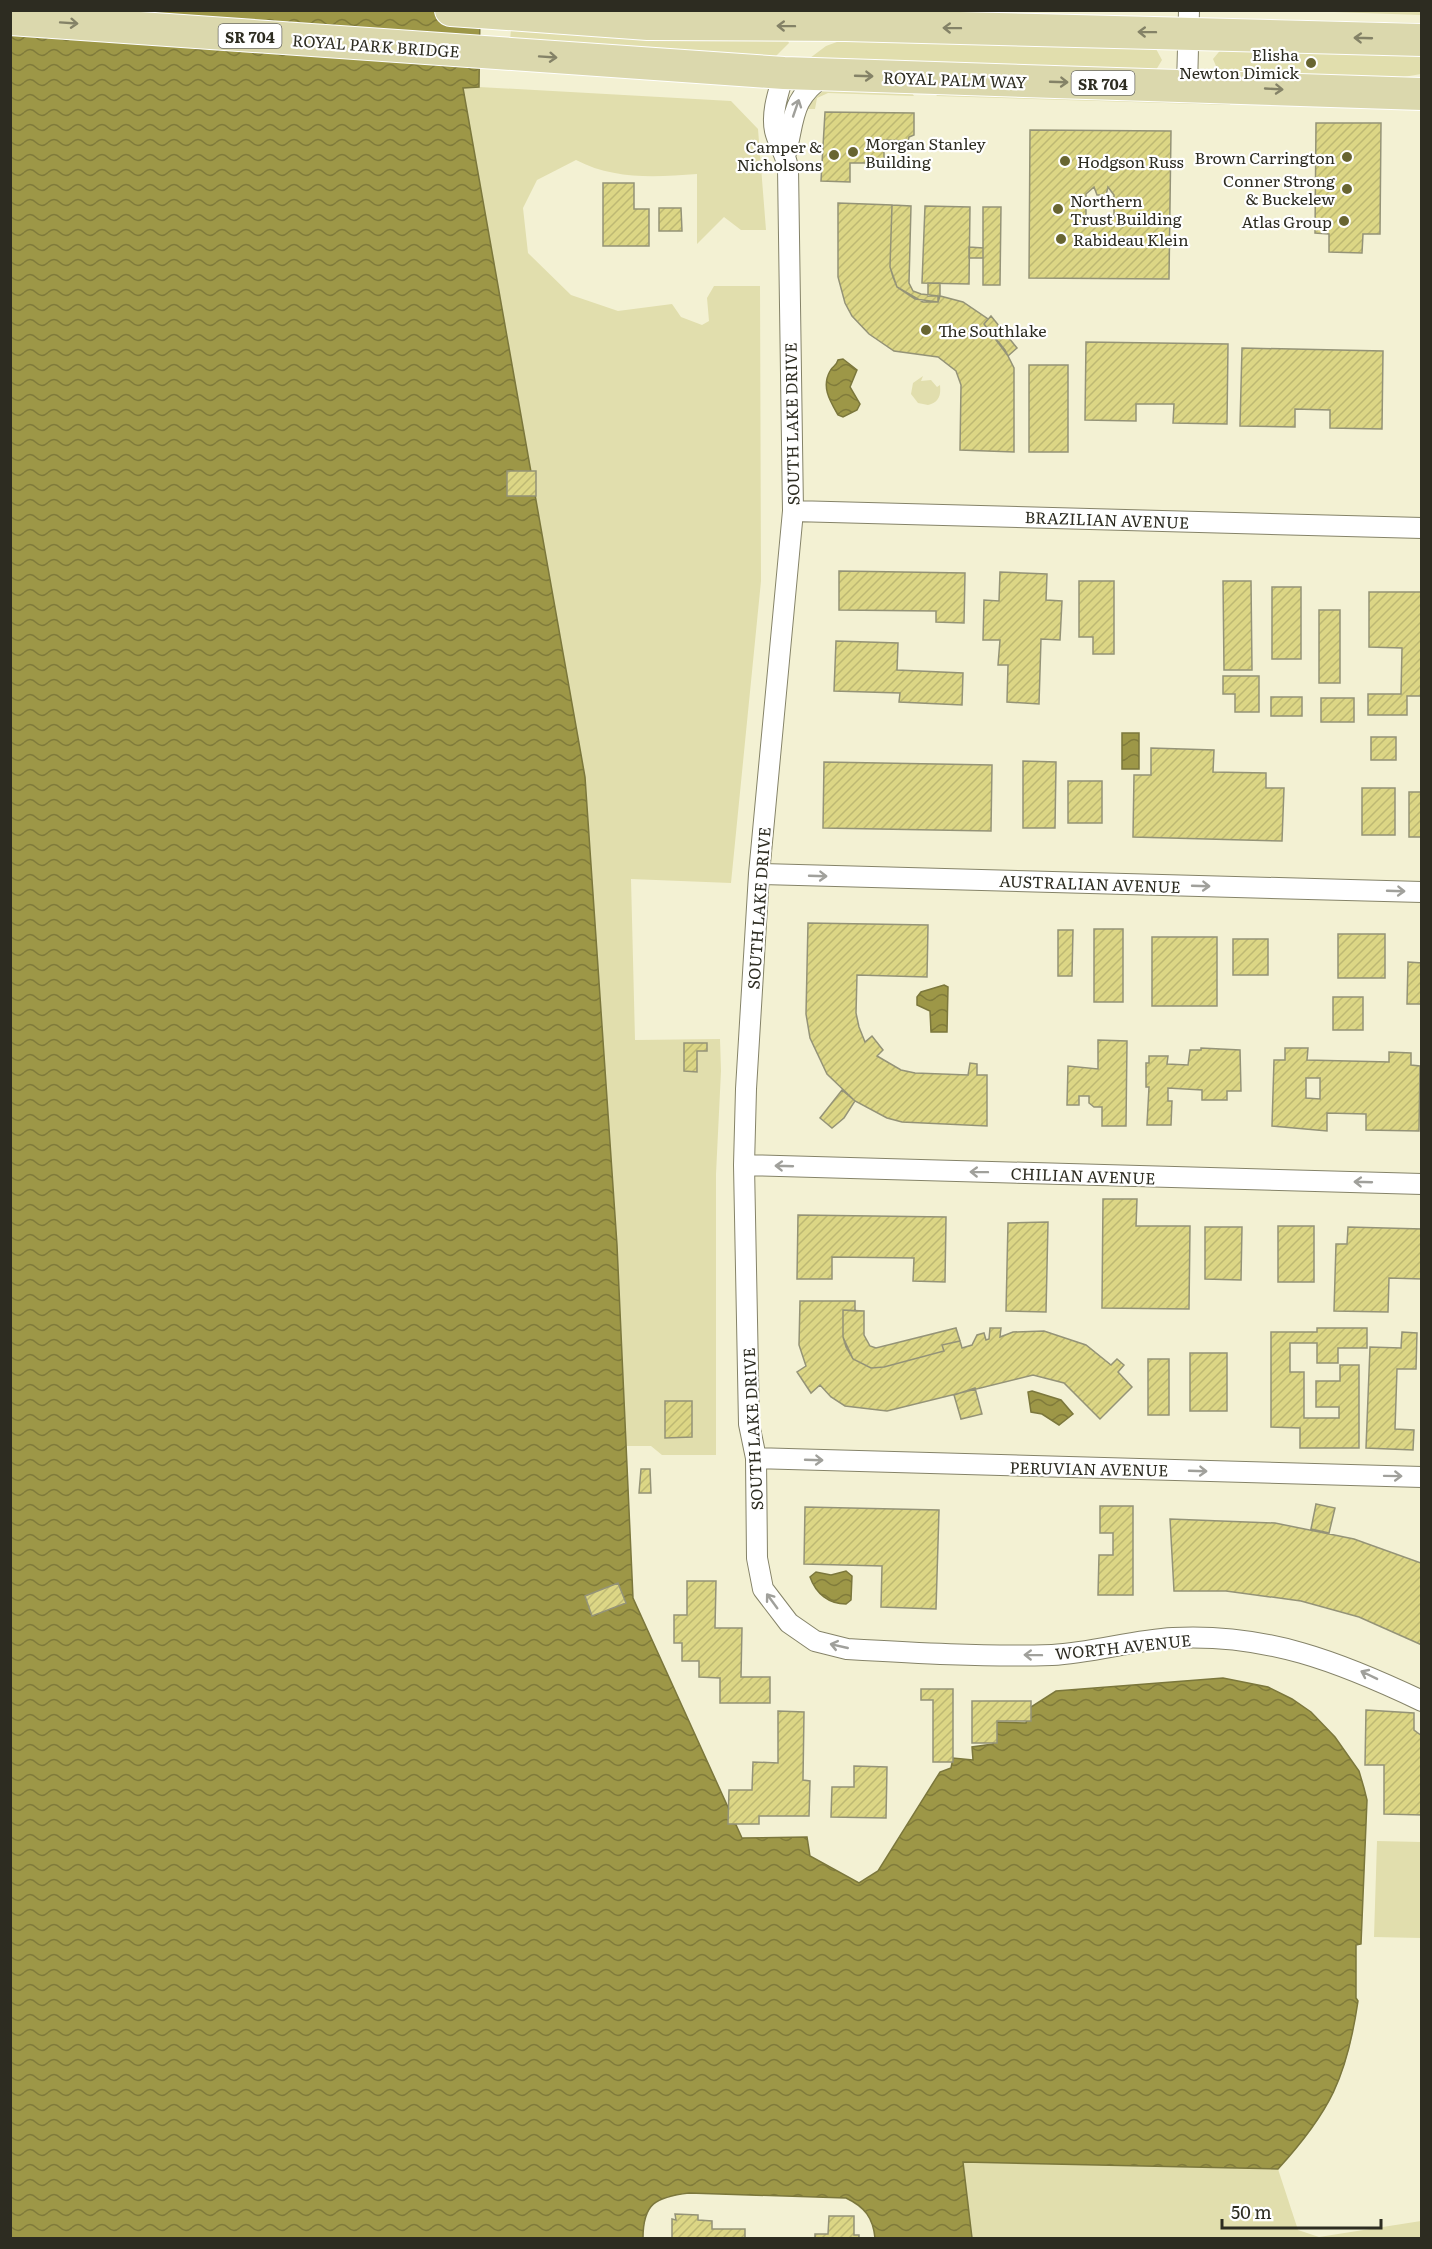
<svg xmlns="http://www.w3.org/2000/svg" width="1432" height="2249" font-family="Literata,serif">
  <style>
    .green { fill: #e1dead }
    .water { fill: url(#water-waves); stroke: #7b773c; stroke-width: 1.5 }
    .building { fill: url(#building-hatch); stroke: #949377; stroke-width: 1.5; fill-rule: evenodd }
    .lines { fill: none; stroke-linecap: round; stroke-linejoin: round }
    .street-casing { stroke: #858368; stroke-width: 22 }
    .primary-casing { stroke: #fff; stroke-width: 34 }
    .street { stroke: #fff; stroke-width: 20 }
    .primary { stroke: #dbd8ad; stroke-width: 32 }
    .oneway { stroke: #848267 }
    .oneway2 { stroke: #a0a09b }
    .poi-dot { fill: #686531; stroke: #fff; stroke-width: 2 }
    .labels { text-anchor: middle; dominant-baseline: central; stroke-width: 4.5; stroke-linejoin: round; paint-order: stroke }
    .shield { fill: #fff; stroke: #6c6b64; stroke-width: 1.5 }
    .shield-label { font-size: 15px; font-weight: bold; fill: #2d2c21 }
    .street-label { font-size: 16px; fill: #2d2c21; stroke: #fff }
    .poi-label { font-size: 16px; fill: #2d2c21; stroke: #fff; text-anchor: end }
  </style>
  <defs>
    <pattern id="water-waves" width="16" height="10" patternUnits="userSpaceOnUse" patternTransform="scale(1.5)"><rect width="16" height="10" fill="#9d9747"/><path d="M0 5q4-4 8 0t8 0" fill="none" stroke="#807b3b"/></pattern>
    <pattern id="building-hatch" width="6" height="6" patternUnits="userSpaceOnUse" patternTransform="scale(1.5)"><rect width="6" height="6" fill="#dcd685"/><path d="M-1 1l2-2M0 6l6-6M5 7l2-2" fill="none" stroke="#bdb873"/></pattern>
  </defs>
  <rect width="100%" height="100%" fill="#f3f1d3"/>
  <path class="green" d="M1421 10V15L1305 11V10Z
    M1217 18 1421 23 1422 28 1217 22Z
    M511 29 788 41 789 43 773 59 510 41Z
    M845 39 1155 47 1162 60 1156 70 810 58 826 46Z
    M1223 47 1421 51V74L1392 79 1219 73 1213 59Z
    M479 87 731 101 758 129 766 230H741L724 217 697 244V174C656 177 614 180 576 160L537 180 523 208 528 253 571 295 618 311 672 304 681 317 702 325 709 321 707 298 714 286H760L761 581 731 883 631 879 635 1040 720 1039 721 1071 716 1174V1455H662L651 1446H626L617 1245 585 777 463 88Z
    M824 90H910L914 96 828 93 817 98 815 109H804Z
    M942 91 1230 99V105L936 96Z
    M923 376 921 381 931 380 937 387 940 385C941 396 939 402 928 405L918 403 911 394 913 383Z
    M1377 1841 1421 1842V1938L1374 1937Z
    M962 2162 1278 2169 1298 2230 1319 2237 1421 2221V2238H972Z"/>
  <path class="water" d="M11 11H480L479 87 463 88 585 777 617 1245 633 1598 742 1838 807 1837 810 1856 859 1883 878 1871 940 1772 951 1768 953 1758 973 1760 972 1747 993 1744 995 1722 1026 1723 1031 1707 1056 1691 1223 1678 1268 1687 1292 1699 1311 1712 1335 1737 1359 1771 1364 1788 1367 1800 1361 1944 1356 1945V1998L1358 2001C1347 2077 1330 2112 1278 2169L963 2162 972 2238H875C873 2218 865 2207 846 2198L689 2193C656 2197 643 2203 643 2238H11Z
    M843 359 857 370 850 387 860 404 857 410 843 417 838 415C830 401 821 387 830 371 833 365 836 367 838 360Z
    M1122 733H1139V769H1122Z
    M944 985 948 987 947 1032H931L930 1011 917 1005V997L921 992Z
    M1032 1391 1061 1400 1073 1414 1059 1425 1042 1414 1031 1412 1028 1392Z
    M846 1571 852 1576 851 1600 846 1604C829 1604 816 1594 810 1577L816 1572 831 1575Z"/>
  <path class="building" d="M825 112 914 113V135L909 137 908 141 884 140V163H850V182L821 181Z
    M1316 123H1381L1380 234H1363L1362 253 1329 252V234L1315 233Z
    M1030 130 1171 131 1169 279 1029 278ZM1094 187 1097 195H1106L1108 187 1114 195V217L1110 222 1092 221 1086 217V194Z
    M603 183H634V209H649V246H603Z
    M838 203 892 205 890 267 897 287 923 302H938L940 296 963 302 988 319 984 324 1005 350 1014 368V452L960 450 961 385 956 371 938 357 894 351 869 334 852 316 845 303 838 277Z
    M892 205 911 206 909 283 913 291 921 294 938 296V302L915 299 897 287 893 277 890 267Z
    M925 206 970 207 969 284 922 283Z
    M983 207H1001L1000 285H983Z
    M659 208H681L682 231H659Z
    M969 247 983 248V258H969Z
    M928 283H940V296H928Z
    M991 316 1017 348 1008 356 984 324Z
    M1086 342 1228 344 1227 424 1173 423 1174 404H1136V421L1085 420Z
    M1242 348 1383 351 1382 429 1330 428V410L1295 409V427L1240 426Z
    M1029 365H1068V452H1029Z
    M507 471H536V496H507Z
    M839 571 965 573 964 623 936 622V611L839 610Z
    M1000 572 1047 574 1046 600 1062 601 1060 640 1041 639 1039 704 1007 702 1008 665H998L1000 640H983L984 600 999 601Z
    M1079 581H1114V654H1093V637H1079Z
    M1223 581H1251L1252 670H1224Z
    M1272 587H1301V659H1272Z
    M1369 592H1422V696H1407V715H1368V694H1401L1402 648 1369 647Z
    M1319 610H1340V683H1319Z
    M836 641 898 643 897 670 963 673 962 705 899 702 900 693 834 691Z
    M1223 676H1259V712H1235V694H1223Z
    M1271 697H1302V716H1271Z
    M1321 698H1354V722H1321Z
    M1371 737H1396V760H1371Z
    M1151 748 1214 750 1213 772 1266 773V788H1284L1282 841 1133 837 1134 775H1151Z
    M1023 761 1056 762 1055 828H1023Z
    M824 762 992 765 991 831 823 828Z
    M1068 781H1102V823H1068Z
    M1362 788H1395V835H1362Z
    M1409 792H1422V837H1409Z
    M808 923 928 925 927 977 857 975 856 1013 859 1027 865 1042 872 1036 883 1050 877 1056 901 1070 915 1073 968 1075 970 1063 977 1064V1075H987V1126L902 1122 887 1118 855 1101 827 1074 810 1038 806 1014Z
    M1094 929H1123V1002H1094Z
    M1058 930H1073L1072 976H1058Z
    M1338 934H1385V978H1338Z
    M1152 937H1217V1006H1152Z
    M1233 939H1268V975H1233Z
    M1408 962 1422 963V1004H1407Z
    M1333 997H1363V1030H1333Z
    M1098 1040 1127 1041 1126 1126H1102V1107H1094L1089 1103V1096H1079V1105H1067L1068 1066 1098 1069Z
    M684 1043H707V1051H697V1072L684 1071Z
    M1201 1048 1240 1050 1241 1091H1227V1100H1202V1090L1168 1088V1101H1172L1171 1125H1147L1149 1087H1146V1063H1149V1056H1168L1167 1064 1188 1065 1190 1050H1201Z
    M1285 1048H1308L1307 1060 1389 1062V1052L1411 1053V1065L1420 1066 1419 1131 1366 1130V1114L1327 1113V1131L1272 1126 1274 1060H1285ZM1306 1078H1320V1099L1306 1098Z
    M842 1090 855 1101 844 1118 832 1128 820 1118Z
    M1103 1199H1137L1136 1226H1190L1189 1309 1102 1308Z
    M798 1215 946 1217 945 1282 913 1281 914 1258 832 1257V1279H797Z
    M1048 1222 1046 1312 1006 1311 1008 1223Z
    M1278 1226H1314V1282H1278Z
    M1205 1227H1242L1241 1280 1205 1279Z
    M1348 1227 1422 1229V1279L1389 1278 1388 1312 1334 1311 1336 1244H1347Z
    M800 1301H855V1311L843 1310V1337L853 1359 871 1368 884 1367 944 1351 942 1345 960 1341 962 1348 972 1345 977 1335 984 1333 986 1340 989 1339 990 1328H1001L1000 1337 1013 1332 1044 1331 1086 1345 1111 1365 1117 1359 1124 1365 1118 1372 1132 1387 1100 1419 1064 1383 1033 1375 887 1411 845 1406 831 1397 820 1385 811 1393 797 1372 806 1366 799 1345Z
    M843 1310 864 1311V1335L870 1346 876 1348 956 1328 960 1341 942 1345 944 1351 884 1367 871 1368 853 1359 846 1347 843 1337Z
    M1317 1328H1367V1348H1338V1363H1317V1343H1290V1372H1304V1418H1339V1407H1316V1381H1340V1365H1359V1448H1300V1428L1271 1427V1332H1317Z
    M1402 1332 1417 1333 1416 1369H1397L1395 1429 1414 1430 1413 1450 1366 1448 1370 1347 1401 1348Z
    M1190 1353H1227V1411H1190Z
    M1148 1359H1169V1415H1148Z
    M975 1388 982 1414 961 1419 954 1395Z
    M665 1401H692V1437L665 1438Z
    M641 1469H650L651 1493H639Z
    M1316 1504 1335 1508 1329 1533 1311 1529Z
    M1100 1506H1133V1595H1098L1099 1555H1113V1533H1100Z
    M805 1507 939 1510 936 1609 881 1607 882 1566 804 1564Z
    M1170 1519 1275 1523 1354 1539 1421 1563 1422 1645 1359 1617 1301 1601 1226 1591H1174Z
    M687 1581H716L715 1628H742L741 1677H770V1703H720V1678L699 1677V1661H682V1643H674V1615H687Z
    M618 1583 626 1603 592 1616 585 1596Z
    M921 1689H953V1762H933V1700H921Z
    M972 1701H1031V1721H997V1743H972Z
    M1366 1710 1414 1713V1730L1422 1736V1815L1384 1814V1765H1365Z
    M778 1711 804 1712 803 1780 810 1781 809 1816H759V1824H728L729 1790H752L753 1762 778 1763Z
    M854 1766 887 1767 886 1818 831 1817 832 1787H854Z
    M675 2214 698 2215V2220L712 2221V2229H745V2238H672V2219L676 2220Z
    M829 2216H854V2235H859V2238H815V2234H828Z"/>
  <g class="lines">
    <defs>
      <path id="street" d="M784 73C779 91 771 112 775 131 778 144 786 154 788 168L793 511 759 874 746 1089 744 1165 749 1424 756 1458 757 1558 763 1589 789 1623 815 1641 847 1649C915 1653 985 1657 1052 1655 1093 1653 1133 1640 1173 1638 1266 1633 1340 1662 1422 1701
        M1187 86 1189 10
        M786 153C795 116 791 99 825 75
        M793 511 1422 528
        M759 874 1422 892
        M744 1165 1422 1184
        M756 1458 1422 1477"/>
      <path id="primary" d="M451 10 648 24 845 25 1422 40
        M10 19 784 73 1422 94"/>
    </defs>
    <use href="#street" class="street-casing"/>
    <use href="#primary" class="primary-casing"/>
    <use href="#street" class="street"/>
    <use href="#primary" class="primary"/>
  </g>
  <defs><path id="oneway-shaft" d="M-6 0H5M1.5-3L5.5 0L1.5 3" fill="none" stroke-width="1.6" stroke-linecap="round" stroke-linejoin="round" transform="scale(1.5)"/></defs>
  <g class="oneway">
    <use href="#oneway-shaft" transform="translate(69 23) rotate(4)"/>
    <use href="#oneway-shaft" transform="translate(786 26) rotate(-179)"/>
    <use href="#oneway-shaft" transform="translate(952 28) rotate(-179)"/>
    <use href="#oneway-shaft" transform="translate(1147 32) rotate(-179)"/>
    <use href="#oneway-shaft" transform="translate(1363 38) rotate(-178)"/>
    <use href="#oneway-shaft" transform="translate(548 57) rotate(4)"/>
    <use href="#oneway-shaft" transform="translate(864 76) rotate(2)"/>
    <use href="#oneway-shaft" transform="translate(1059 82) rotate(2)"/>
    <use href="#oneway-shaft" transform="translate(1274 89) rotate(3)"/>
  </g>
  <g class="oneway2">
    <use href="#oneway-shaft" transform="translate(796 108) rotate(-71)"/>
    <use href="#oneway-shaft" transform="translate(818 876) rotate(2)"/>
    <use href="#oneway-shaft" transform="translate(1201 886) rotate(2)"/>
    <use href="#oneway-shaft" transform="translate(1396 891) rotate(2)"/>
    <use href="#oneway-shaft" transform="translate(784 1166) rotate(-178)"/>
    <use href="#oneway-shaft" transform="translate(979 1172) rotate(-179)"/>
    <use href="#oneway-shaft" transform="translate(1363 1182) rotate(-178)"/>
    <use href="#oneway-shaft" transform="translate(814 1460) rotate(2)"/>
    <use href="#oneway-shaft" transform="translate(1198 1471) rotate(2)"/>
    <use href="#oneway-shaft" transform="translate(1393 1476) rotate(1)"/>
    <use href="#oneway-shaft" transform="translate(772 1601) rotate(-126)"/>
    <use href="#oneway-shaft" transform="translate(839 1646) rotate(-167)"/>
    <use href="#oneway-shaft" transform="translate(1033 1655) rotate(-179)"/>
    <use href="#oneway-shaft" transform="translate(1369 1675) rotate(-154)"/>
  </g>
  <g class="poi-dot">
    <circle cx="1311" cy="63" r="6"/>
    <circle cx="853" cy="152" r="6"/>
    <circle cx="834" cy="155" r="6"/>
    <circle cx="1347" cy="157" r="6"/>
    <circle cx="1065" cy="161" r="6"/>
    <circle cx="1347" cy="189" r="6"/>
    <circle cx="1058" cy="209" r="6"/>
    <circle cx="1344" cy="221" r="6"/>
    <circle cx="1061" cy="239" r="6"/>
    <circle cx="926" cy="330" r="6"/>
  </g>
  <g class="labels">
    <g class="shield">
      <rect x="218.5" y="24" width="63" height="24" rx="4.5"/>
      <rect x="1071.5" y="71" width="63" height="24" rx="4.5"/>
    </g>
    <g class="shield-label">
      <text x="250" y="36">SR 704</text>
      <text x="1103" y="83">SR 704</text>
    </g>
    <g class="street-label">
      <text transform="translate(376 45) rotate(4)">ROYAL PARK BRIDGE</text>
      <text transform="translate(955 79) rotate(2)">ROYAL PALM WAY</text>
      <text transform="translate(791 424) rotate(-91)">SOUTH LAKE DRIVE</text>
      <text transform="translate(1107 519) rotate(2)">BRAZILIAN AVENUE</text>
      <text transform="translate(1090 883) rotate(2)">AUSTRALIAN AVENUE</text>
      <text transform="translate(758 908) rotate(-86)">SOUTH LAKE DRIVE</text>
      <text transform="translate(1083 1175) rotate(2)">CHILIAN AVENUE</text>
      <text transform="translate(752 1429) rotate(-93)">SOUTH LAKE DRIVE</text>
      <text transform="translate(1089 1468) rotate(1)">PERUVIAN AVENUE</text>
      <text transform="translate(1123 1646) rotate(-6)">WORTH AVENUE</text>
    </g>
    <g class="poi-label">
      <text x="1299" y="54">Elisha<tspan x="1299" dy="18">Newton Dimick</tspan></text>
      <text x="865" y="143" text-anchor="start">Morgan Stanley<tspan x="865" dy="18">Building</tspan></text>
      <text x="822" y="146">Camper &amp;<tspan x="822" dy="18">Nicholsons</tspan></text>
      <text x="1335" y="157">Brown Carrington</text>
      <text x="1077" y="161" text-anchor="start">Hodgson Russ</text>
      <text x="1335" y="180">Conner Strong<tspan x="1335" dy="18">&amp; Buckelew</tspan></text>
      <text x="1070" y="200" text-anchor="start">Northern<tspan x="1070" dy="18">Trust Building</tspan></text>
      <text x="1332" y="221">Atlas Group</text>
      <text x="1073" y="239" text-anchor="start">Rabideau Klein</text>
      <text x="938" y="330" text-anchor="start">The Southlake</text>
    </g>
  </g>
  <rect width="1432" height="2249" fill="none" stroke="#2d2c21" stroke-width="24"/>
  <path d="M1222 2219v9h159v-9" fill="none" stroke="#2d2c21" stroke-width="3"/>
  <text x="1231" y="2219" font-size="18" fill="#2d2c21" stroke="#ffffff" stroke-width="4.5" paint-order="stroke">50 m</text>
</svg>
